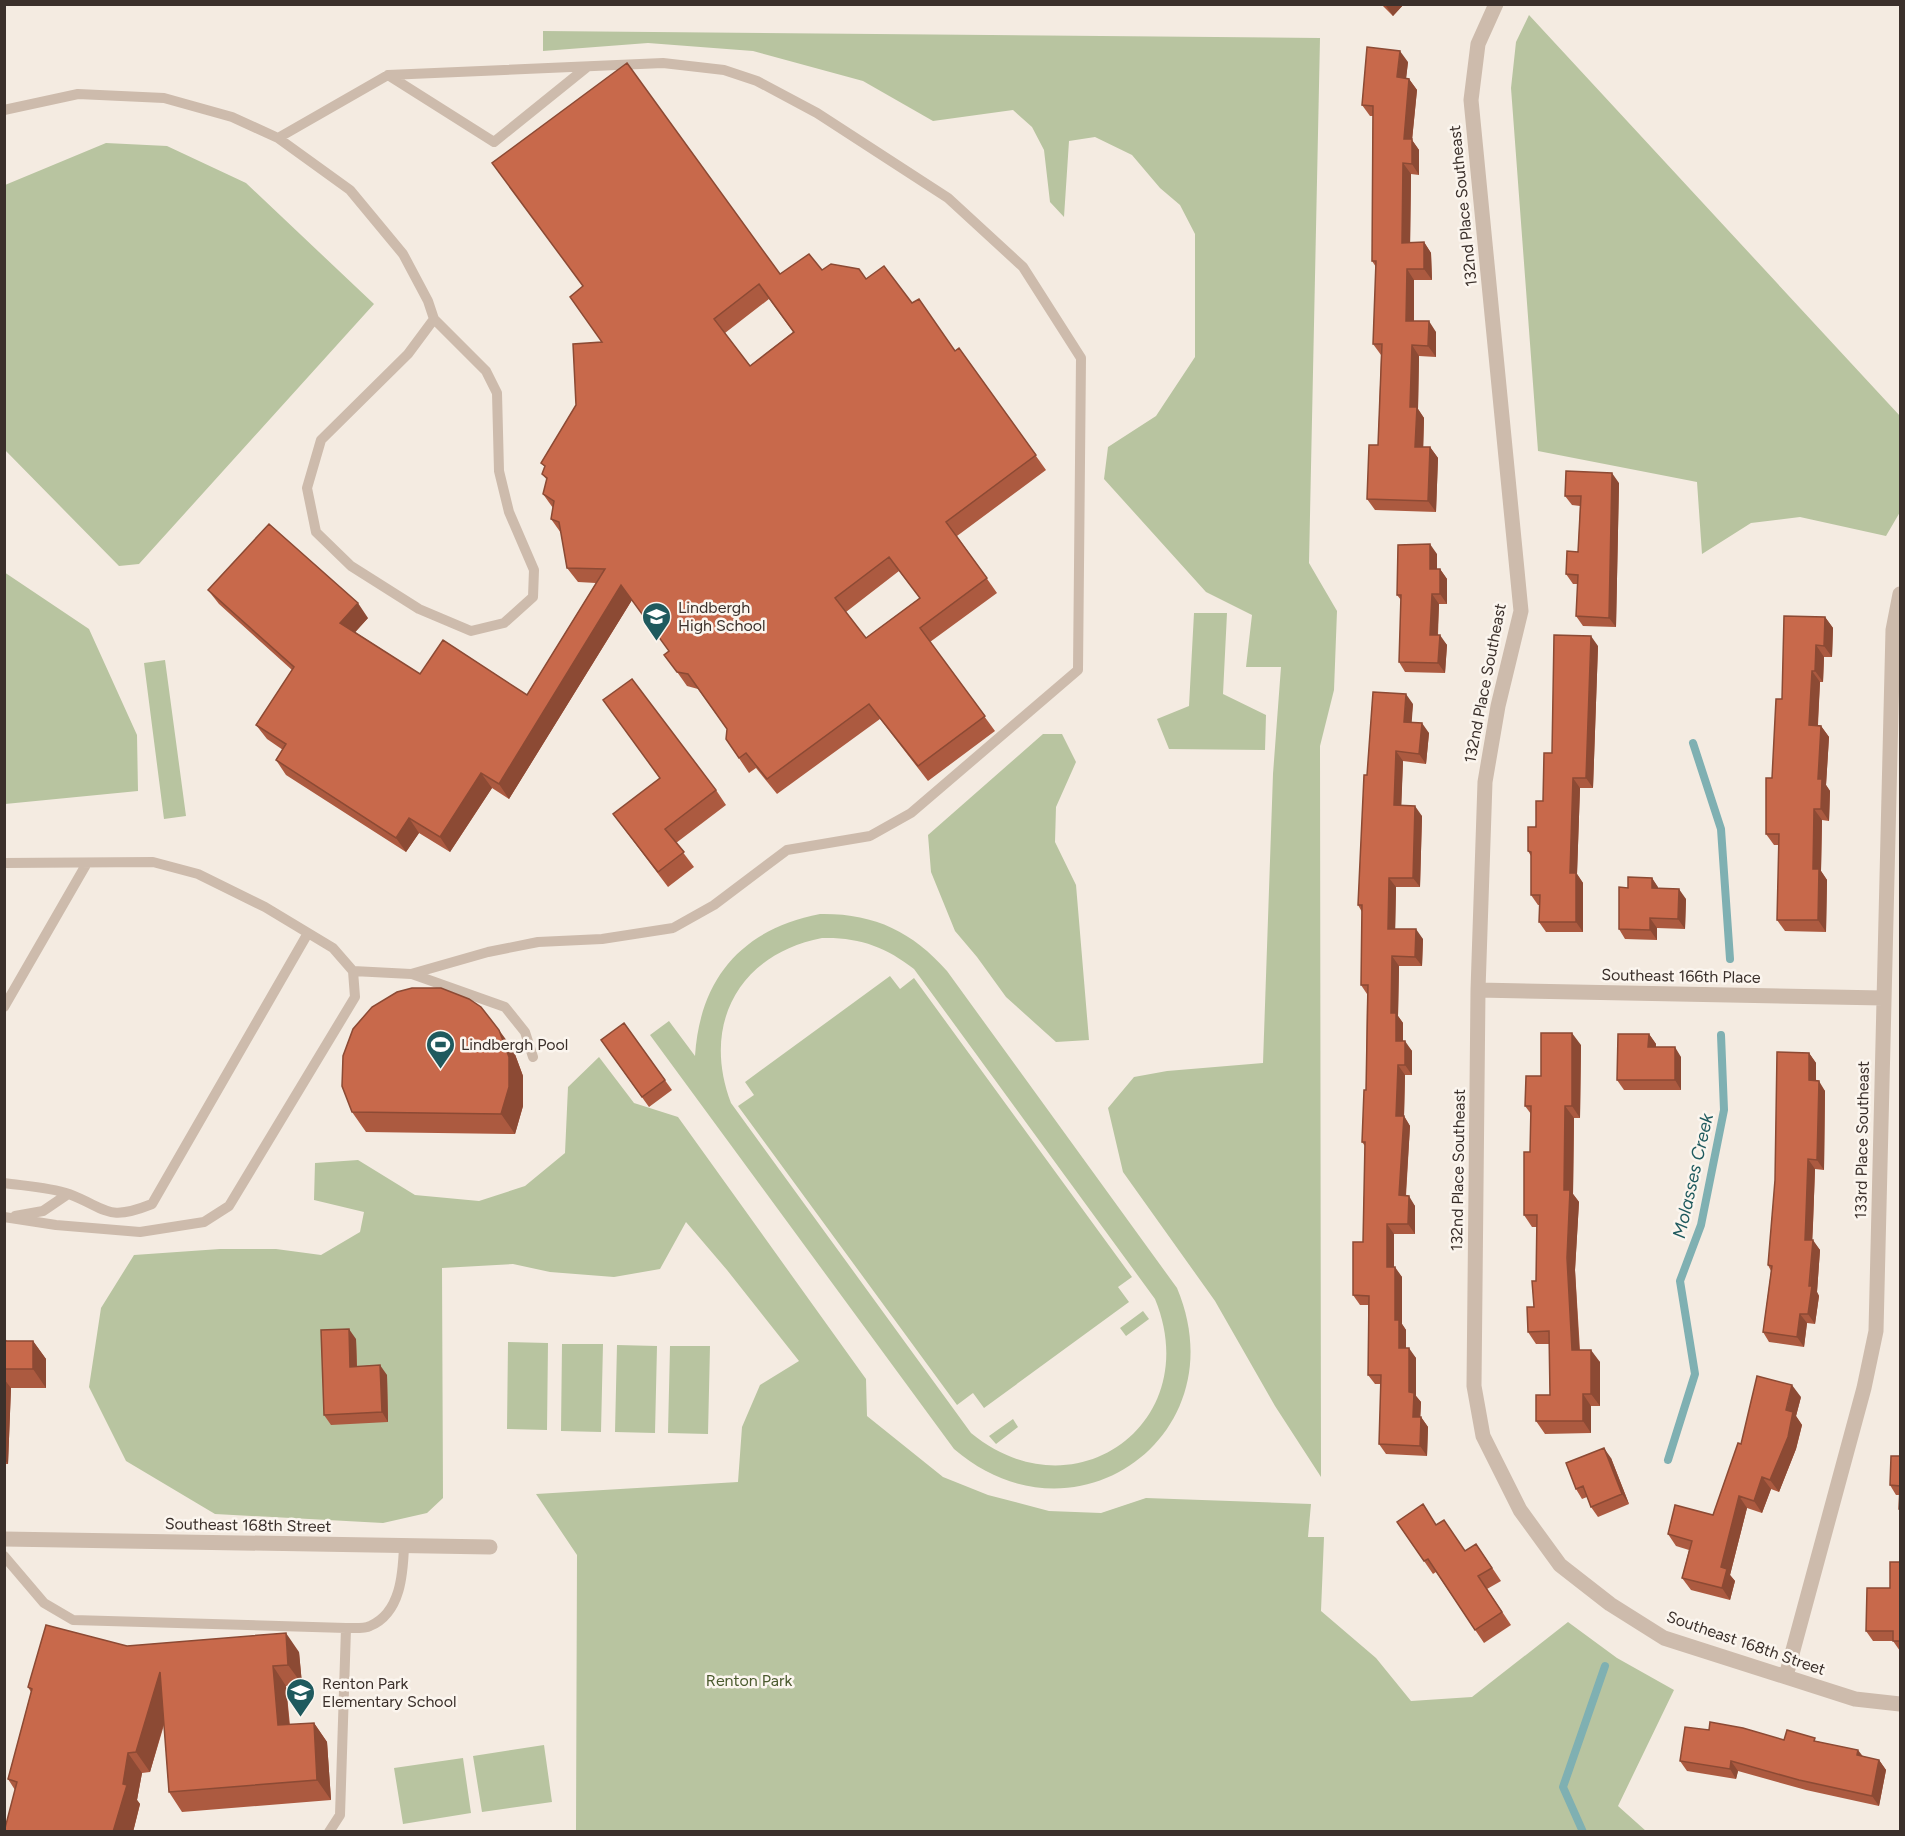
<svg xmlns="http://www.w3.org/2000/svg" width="1905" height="1836" font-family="Figtree,sans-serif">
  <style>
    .green { fill: #b8c4a0; fill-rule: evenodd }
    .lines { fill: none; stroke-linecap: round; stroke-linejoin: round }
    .stream { stroke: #7fb0b2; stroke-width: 8 }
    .service { stroke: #cdbbac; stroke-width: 10 }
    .minor { stroke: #cdbbac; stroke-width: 15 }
    .wall { fill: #ac5a40; fill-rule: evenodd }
    .shaded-wall { fill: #8c4a34 }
    .building { fill: #c8694b; stroke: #8c4a34; stroke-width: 1.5; fill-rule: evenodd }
    .labels { text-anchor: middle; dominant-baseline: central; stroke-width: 5; stroke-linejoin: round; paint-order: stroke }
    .street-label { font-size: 16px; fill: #3b302b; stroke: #fbf5ee }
    .poi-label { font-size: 16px; fill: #3b302b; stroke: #fbf5ee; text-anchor: start }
    .park-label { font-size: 16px; fill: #4a5a2e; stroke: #fbf5ee }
    .water-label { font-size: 18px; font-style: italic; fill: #1f5a5e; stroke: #fbf5ee }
  </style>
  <rect width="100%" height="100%" fill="#f4ebe1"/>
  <path class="green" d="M1529 15 1900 416V512L1886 536 1800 517 1751 523 1702 554 1697 482 1538 451 1511 88 1516 42Z
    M543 31 1320 38 1309 563 1337 611 1334 690 1320 746 1321 1477 1275 1406 1215 1301 1123 1172 1108 1108 1134 1077 1167 1071 1263 1063 1273 774 1281 667H1246L1252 615 1206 592 1104 479 1108 447 1156 416 1195 357V234L1180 205 1160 188 1132 155 1095 137 1069 141 1064 217 1050 202 1044 150 1032 127 1013 110 933 121 863 81 753 51 648 43 543 51Z
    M106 143 167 146 246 183 374 304 139 564 119 566 4 449 5 185Z
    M4 572 89 629 137 735 138 791 5 804Z
    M1194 613H1227L1223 694 1266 715 1265 750 1169 749 1157 719 1189 706Z
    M165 660 186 816 164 819 144 663Z
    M1043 734H1062L1076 762 1056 807 1055 842 1076 885 1089 1040 1056 1042 1006 997 977 957 955 931 931 872 928 835Z
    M820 914C873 913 912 931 947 971L1177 1288C1239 1435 1075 1553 954 1449L650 1035 669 1021 695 1056C700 978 742 929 820 914ZM822 938C859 937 886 947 914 969L1155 1299C1206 1423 1074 1518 971 1433L731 1103C701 1024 739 954 822 938Z
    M890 976 900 989 914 978 1132 1277 1118 1287 1129 1302 984 1408 973 1393 957 1405 738 1106 754 1095 745 1082Z
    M599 1057 634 1103 678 1117 866 1379 867 1416 943 1477 988 1495 1049 1511 1101 1513 1146 1498 1311 1504 1308 1537H1324L1321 1611 1376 1658 1411 1701 1472 1697 1568 1622 1617 1658 1674 1690 1618 1806 1646 1831H576L577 1555 536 1494 738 1482 742 1427 760 1385 799 1361 727 1270 686 1222 660 1269 614 1277 550 1272 513 1264 442 1268 443 1498 427 1513 383 1523 215 1514 126 1461 89 1387 101 1308 134 1255 220 1249H276L321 1255 360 1232 364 1212 314 1200 315 1163 358 1160 415 1195 479 1201 525 1186 565 1153 568 1087Z
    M1143 1311 1149 1319 1126 1336 1120 1328Z
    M508 1342 548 1343 547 1430 507 1429Z
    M562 1344H603L601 1432 561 1431Z
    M617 1345 657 1346 655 1433 615 1432Z
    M670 1346H710L708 1434 668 1433Z
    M1013 1419 1018 1427 996 1444 989 1436Z
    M544 1745 552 1802 482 1812 473 1756Z
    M463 1758 471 1813 403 1824 394 1768Z"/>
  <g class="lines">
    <path class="stream" d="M1693 743 1721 829 1730 959
      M1668 1460 1695 1374 1680 1281 1701 1225 1724 1110 1721 1035
      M1583 1832 1563 1787 1605 1666"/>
    <path class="service" d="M388 75 494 142 587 67
      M4 110 78 94 164 98 232 117 278 138 350 190 403 254 428 301 434 319 486 371 497 393 499 471 509 512 534 570 533 597 504 623 471 631 419 609 351 566 316 532 307 488 321 440 408 354 434 319
      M278 138 388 75 663 63 724 70 757 81 817 113 948 198 1023 267 1081 358 1078 670 911 813 870 836 787 850 714 905 673 928 602 939 538 942 488 952 411 974 353 971
      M4 863 153 862 198 874 265 907 333 948 353 971 355 997 229 1206 204 1222 140 1232 56 1225 4 1217
      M412 974 505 1007 525 1032 533 1057
      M4 1007 87 863
      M4 1183C25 1186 49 1187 69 1194 108 1209 107 1222 152 1204L308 933
      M15 1216 43 1211 68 1194
      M4 1556 44 1603 73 1620 346 1628C353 1628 364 1629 370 1626 401 1613 403 1573 404 1546
      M329 1832 340 1815 346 1628"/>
    <path class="minor" d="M1496 4 1478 44 1471 100 1521 611 1498 706 1485 782 1478 990 1474 1386 1483 1436 1520 1510 1560 1565 1610 1604 1664 1638 1855 1699 1900 1704
      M1478 990 1883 998
      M4 1539 490 1547
      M1786 1676 1864 1388 1876 1331 1893 630 1900 594"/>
  </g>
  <path class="wall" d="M1381 4H1404L1393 16Z
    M1408 62 1406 78 1409 79 1417 90 1412 140 1419 150V175L1411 174 1410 242H1424L1431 253 1432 280H1414V321L1436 332V357L1419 356 1418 409 1424 418 1423 447H1430L1438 458 1436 512 1375 510 1367 499 1378 445 1381 355 1373 344 1376 267 1372 261 1373 116H1370L1362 105Z
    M822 270 866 279 912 303 955 351 959 348 1046 470 957 536 997 593 930 642 995 731 928 781 880 719 777 794 756 768 749 773 726 739 727 729 698 689 687 686 675 669 664 655 669 651 632 600 509 799 492 788 450 852 419 833 406 852 286 775 276 760 283 750 267 739 256 725 292 670 219 604 208 590 368 618 355 632 420 674 527 695 596 583 578 582 567 568 561 533 551 519 553 508 543 494 547 480 542 474 545 467 541 463 576 405 601 342 780 274ZM769 299 793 332 750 366 725 333ZM899 571 920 598 866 638 846 612Z
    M1619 483 1616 627 1583 626 1576 616 1578 584H1573L1566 574 1578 552 1580 506 1572 505 1565 496Z
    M1437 554V569H1440L1447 579V604H1439L1438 635 1447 645 1445 673 1405 672 1399 662 1401 600 1397 595Z
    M1825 617 1833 628 1832 657H1824L1823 682H1820L1818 725 1821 726 1829 737 1826 785 1830 791 1829 821 1822 820 1821 871 1827 880 1826 932 1785 931 1777 920 1779 845H1774L1766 834 1772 778 1782 699Z
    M1598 646 1593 788H1580L1577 874 1583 883V932H1546L1539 922 1540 905H1538L1531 895V856L1528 851 1543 801 1552 753Z
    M1413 704 1411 722 1429 733 1426 764 1403 761 1401 806 1422 816 1420 887H1396L1395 929 1423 939 1422 966H1399L1398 1016 1403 1023V1041L1412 1051V1075H1405L1404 1116 1410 1126 1406 1196 1415 1206V1234H1394V1267L1402 1277V1324L1406 1330V1348L1416 1358V1396L1421 1402 1420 1417H1421L1428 1427 1427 1456 1386 1454 1379 1444 1381 1384H1375L1368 1375V1305H1360L1353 1295 1363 1242 1365 1146 1362 1142 1366 1090 1367 994 1361 985 1362 912 1358 905 1367 775Z
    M716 790 726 805 676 843 694 867 668 887 613 814Z
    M1652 878 1658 888 1686 899 1685 929 1657 928V940L1625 939 1619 929 1628 888Z
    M624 1023 672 1090 649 1107 601 1040Z
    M1649 1034 1656 1044V1047L1681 1057V1090H1624L1617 1080Z
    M1581 1045 1580 1118H1574L1573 1194 1579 1202 1575 1270 1580 1350 1600 1362V1406H1591V1433L1545 1434 1536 1421 1550 1395 1549 1344H1536L1528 1332 1534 1307 1536 1281 1537 1227H1532L1524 1215 1530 1152 1531 1114 1525 1106 1541 1076Z
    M513 1049 523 1076V1106L515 1134 366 1132 352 1112Z
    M1809 1053 1816 1063V1081L1825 1091 1824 1170 1815 1169 1813 1225 1812 1240 1820 1250 1817 1292 1819 1296 1815 1324 1807 1323 1804 1347 1769 1342 1763 1332 1771 1271 1768 1265Z
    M4 1337 7 1341H33L46 1359V1388H11L8 1464H4Z
    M356 1339 357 1366 387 1375 388 1422 331 1425 324 1415Z
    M1801 1397 1796 1416 1802 1425 1796 1449 1779 1492 1771 1489 1762 1513 1747 1508 1730 1575 1735 1581 1730 1600 1691 1590 1682 1578 1689 1550 1676 1546 1668 1534 1713 1515Z
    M1900 1456V1512L1899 1509 1900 1495H1896L1890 1485Z
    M1611 1458 1629 1504 1598 1517 1591 1507 1587 1497 1582 1499 1576 1489Z
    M1397 1522 1437 1524 1465 1551 1485 1557 1501 1581 1487 1589 1511 1625 1484 1643 1436 1572 1433 1574Z
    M1900 1562V1651L1893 1641H1873L1866 1631 1890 1588Z
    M127 1646 299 1652 302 1684 286 1686 290 1725 314 1723 327 1742 331 1800 182 1812 169 1792 164 1725 150 1772 142 1773 137 1800 140 1804 133 1832H4L15 1790 8 1779 31 1692 28 1687Z
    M1784 1740 1817 1741 1863 1757 1879 1760 1886 1770 1879 1806 1806 1790 1738 1771 1736 1779 1687 1771 1680 1761Z"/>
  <path class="shaded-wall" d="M1388 4H1404L1393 16 1386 6Z
    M1400 51 1408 62 1405 88 1397 77Z
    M1409 79 1417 90 1412 140 1419 150V175L1412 164 1404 139Z
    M1403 163 1411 174 1410 254 1402 243Z
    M1424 242 1431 253 1432 280 1424 269Z
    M1407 269 1414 280V332L1406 321Z
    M1429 321 1436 332V357L1428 346Z
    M1412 345 1419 356 1418 409 1424 418 1423 458 1415 447 1410 407Z
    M1430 447 1438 458 1436 512 1428 501Z
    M1612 473 1619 483 1616 627 1609 618Z
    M1430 544 1437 554V579L1430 569Z
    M1440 569 1447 579V604L1440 594Z
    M621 585 632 600 509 799 499 784Z
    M1432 594 1439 604 1437 645 1430 635Z
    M358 603 368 618 350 638 340 623Z
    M1825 617 1833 628 1832 657 1824 646Z
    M1440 635 1447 645 1445 673 1438 663Z
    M1591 636 1598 646 1593 788 1586 778Z
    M1816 645 1824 657 1823 682 1815 671Z
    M1812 671 1820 682 1817 736 1809 725Z
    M1406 694 1413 704 1411 732 1404 722Z
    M1422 723 1429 733 1426 764 1419 754Z
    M1821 726 1829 737 1826 785 1830 791 1829 821 1821 809 1818 779Z
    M1396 751 1403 761 1401 815 1394 805Z
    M481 773 492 788 450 852 440 837Z
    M1573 778 1580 788 1577 874 1583 883V932L1576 922 1570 873Z
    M1415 806 1422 816 1420 887 1413 878Z
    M1814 809 1822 820 1821 871 1827 880 1826 932 1818 920 1813 869Z
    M409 818 419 833 406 852 396 838Z
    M1389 878 1396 887 1395 939 1388 929Z
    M1652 878 1658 887V898L1652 888Z
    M1679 889 1686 899 1685 929 1678 919Z
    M1650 918 1657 928V940L1650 930Z
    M1416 929 1423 939 1422 966 1415 957Z
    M1392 956 1399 966 1398 1016 1403 1023V1051L1396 1041 1391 1013Z
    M499 1030 513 1049 523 1076V1106L515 1134 501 1114Z
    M1572 1033 1581 1045 1580 1118 1572 1106Z
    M1649 1034 1656 1044 1655 1057 1648 1047Z
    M1405 1041 1412 1051V1075L1405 1065Z
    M1675 1047 1681 1057V1090L1675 1080Z
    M1809 1053 1816 1063V1090L1809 1080Z
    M1398 1065 1405 1075 1404 1116 1410 1126 1405 1205 1399 1195 1396 1116Z
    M1819 1081 1825 1091 1824 1170 1817 1160Z
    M1565 1106 1574 1118 1573 1194 1579 1202 1575 1270 1580 1363 1572 1350 1564 1190Z
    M1808 1159 1815 1169 1812 1249 1805 1240Z
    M1409 1196 1415 1206V1234L1408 1224Z
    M1387 1224 1394 1234V1277L1387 1267Z
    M1813 1240 1820 1250 1817 1292 1819 1296 1815 1324 1808 1314Z
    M1395 1267 1402 1277V1324L1406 1330V1357L1399 1348 1395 1320Z
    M1800 1314 1807 1323 1804 1347 1797 1337Z
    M349 1329 356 1339 357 1376 350 1367Z
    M33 1341 46 1359V1388L33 1369Z
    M1409 1348 1416 1358V1396L1421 1402 1420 1427 1413 1417 1409 1392Z
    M1591 1350 1600 1362V1406L1591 1394Z
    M380 1365 387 1375 388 1422 382 1412Z
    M4 1379 11 1388 8 1464 4 1459Z
    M1792 1385 1801 1397 1796 1416 1802 1425 1796 1449 1779 1492 1770 1480Z
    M1583 1394 1591 1406V1433L1583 1421Z
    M1421 1417 1428 1427 1427 1456 1420 1446Z
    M1604 1448 1611 1458 1629 1504 1622 1494Z
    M1762 1477 1771 1489 1762 1513 1754 1501Z
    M1739 1496 1747 1508 1730 1575 1735 1581 1730 1600 1722 1588 1721 1567Z
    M286 1633 299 1652 302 1684 288 1665Z
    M273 1666 286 1686 291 1745 278 1725Z
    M160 1672 173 1691 150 1772 136 1752Z
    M314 1723 327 1742 331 1800 317 1780Z
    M1858 1750 1865 1759 1857 1755Z
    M128 1753 142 1773 137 1800 140 1804 133 1832H113L123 1784Z
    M1879 1760 1886 1770 1879 1806 1872 1796Z
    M1731 1761 1738 1771 1736 1779 1730 1769Z"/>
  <path class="building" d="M1367 47 1400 51 1397 77 1409 79 1404 139H1412V164L1403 163 1402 243 1424 242V269H1407L1406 321H1429L1428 346 1412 345 1410 407H1417L1415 447H1430L1428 501 1367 499 1369 445H1378L1382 344H1373L1376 261H1372L1373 106 1362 105Z
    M627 63 780 274 809 254 822 270 831 264 859 269 866 279 884 266 912 303 919 299 955 351 959 348 1036 455 946 522 987 578 920 628 985 716 918 766 869 704 767 779 746 753 739 758 726 739 727 729 688 674 677 672 664 655 669 651 621 585 499 784 481 773 440 837 409 818 396 838 276 760 286 744 256 725 294 667 208 590 269 524 358 603 340 623 420 674 443 640 527 695 605 569 567 568 559 522 551 519 554 501 543 494 547 478 542 474 545 466 541 463 576 405 573 344 602 342 570 297 583 286 492 163ZM759 284 794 332 750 366 714 319ZM889 557 920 598 866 638 835 598Z
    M1566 471 1612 473 1609 618 1576 616 1578 575 1566 574 1567 551 1578 552 1581 496H1565Z
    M1430 544V569H1440V594H1432L1430 635H1440L1438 663 1399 662 1401 595H1397L1398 545Z
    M1784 616 1825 617 1824 646 1816 645 1815 671H1812L1809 725 1821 726 1818 779H1822L1821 809H1814L1813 869H1819L1818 920H1777L1779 834H1766V778H1772L1776 699H1782Z
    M1554 635 1591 636 1586 778H1573L1570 873H1576V922H1539L1540 895H1531V852L1528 851V827H1536V801H1543L1544 753H1552Z
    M632 679 716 790 665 829 684 852 658 872 613 814 660 778 603 700Z
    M1373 692 1406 694 1404 722 1422 723 1419 754 1396 751 1394 805 1415 806 1413 878H1389L1388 929H1416L1415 957 1392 956 1391 1013H1396V1041H1405V1065H1398L1396 1116H1404L1399 1195 1409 1196 1408 1224H1387V1267H1395V1320H1399V1348H1409V1392L1414 1393 1413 1417H1421L1420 1446 1379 1444 1381 1375H1368L1369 1296 1353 1295V1242H1363L1365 1142H1362L1364 1090H1366L1368 985H1361L1362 905H1358L1364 775H1367Z
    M1628 877 1652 878V888L1679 889 1678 919 1650 918V930L1619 929V887L1628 888Z
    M412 988H441L469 999 481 1007 499 1030 509 1057V1087L501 1114 352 1112 342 1086 343 1056 353 1029 372 1007 397 992Z
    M624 1023 665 1080 642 1097 601 1040Z
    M1541 1033H1572V1106H1565L1564 1190H1570L1567 1258 1572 1350H1591V1394H1583V1421H1536V1395H1550L1549 1331 1528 1332 1527 1307H1534L1532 1281H1536L1537 1215H1524V1152H1530L1531 1106H1525L1526 1076H1541Z
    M1618 1034H1649L1648 1047H1675V1080H1617Z
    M1777 1052 1809 1053V1080L1819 1081 1817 1160 1808 1159 1806 1215 1805 1240H1813L1809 1286H1812L1808 1314H1800L1797 1337 1763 1332 1772 1266 1768 1265 1775 1180Z
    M349 1329 350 1367 380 1365 382 1412 324 1415 321 1330Z
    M4 1341H33V1369H4Z
    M1757 1376 1792 1385 1786 1410 1793 1412 1788 1437 1770 1480 1762 1477 1754 1501 1739 1496 1721 1567 1727 1569 1722 1588 1682 1578 1692 1541 1668 1534 1675 1505 1713 1515 1738 1443 1741 1444Z
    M1604 1448 1622 1494 1591 1507 1583 1486 1576 1489 1566 1463Z
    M1891 1456H1900V1509H1899L1900 1486 1890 1485Z
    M1423 1504 1436 1525 1444 1520 1465 1551 1476 1544 1492 1568 1478 1576 1502 1612 1475 1630 1428 1559 1424 1561 1397 1522Z
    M1890 1562H1900V1641H1893V1631H1866L1867 1588H1890Z
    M46 1625 127 1646 286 1633 288 1665 273 1666 278 1725 314 1723 317 1780 169 1792 160 1672 136 1752 128 1753 123 1784 127 1785 113 1832H4L17 1782 8 1779 32 1689 28 1687Z
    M1710 1722 1743 1728 1784 1740 1787 1730 1815 1738 1814 1741 1858 1750 1857 1755 1879 1760 1872 1796 1799 1780 1731 1761 1730 1769 1680 1761 1685 1727 1709 1730Z"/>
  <defs>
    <symbol id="school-pin" viewBox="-11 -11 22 30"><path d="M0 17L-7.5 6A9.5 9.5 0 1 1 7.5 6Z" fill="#1f5a5e" stroke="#fbf5ee"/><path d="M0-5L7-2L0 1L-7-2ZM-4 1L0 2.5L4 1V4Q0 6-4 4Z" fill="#fff"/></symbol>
    <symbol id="stadium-pin" viewBox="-11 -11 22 30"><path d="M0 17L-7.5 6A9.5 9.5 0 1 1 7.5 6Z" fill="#1f5a5e" stroke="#fbf5ee"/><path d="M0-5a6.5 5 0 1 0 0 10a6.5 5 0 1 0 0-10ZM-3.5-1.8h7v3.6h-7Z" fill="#fff"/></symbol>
  </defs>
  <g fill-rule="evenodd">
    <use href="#school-pin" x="640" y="600" width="33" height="45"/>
    <use href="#stadium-pin" x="424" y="1028" width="33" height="45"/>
    <use href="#school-pin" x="284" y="1676" width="33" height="45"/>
  </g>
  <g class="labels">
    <g class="street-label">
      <text transform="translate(1463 206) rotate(-96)">132nd Place Southeast</text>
      <text transform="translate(1485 683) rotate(-79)">132nd Place Southeast</text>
      <text transform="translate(1681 976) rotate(1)">Southeast 166th Place</text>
      <text transform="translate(1862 1140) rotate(-89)">133rd Place Southeast</text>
      <text transform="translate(1458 1170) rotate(-89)">132nd Place Southeast</text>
      <text transform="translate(248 1525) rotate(1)">Southeast 168th Street</text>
      <text transform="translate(1746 1643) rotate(19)">Southeast 168th Street</text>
    </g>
    <g class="poi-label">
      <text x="678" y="607">Lindbergh<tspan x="678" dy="18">High School</tspan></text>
      <text x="461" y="1044">Lindbergh Pool</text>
      <text x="322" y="1683">Renton Park<tspan x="322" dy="18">Elementary School</tspan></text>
    </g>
    <g class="park-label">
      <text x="749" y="1680">Renton Park</text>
    </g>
    <g class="water-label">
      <text transform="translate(1693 1176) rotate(-77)">Molasses Creek</text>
    </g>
  </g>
  <rect width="1905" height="1836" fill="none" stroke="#3b302b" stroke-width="12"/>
</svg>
